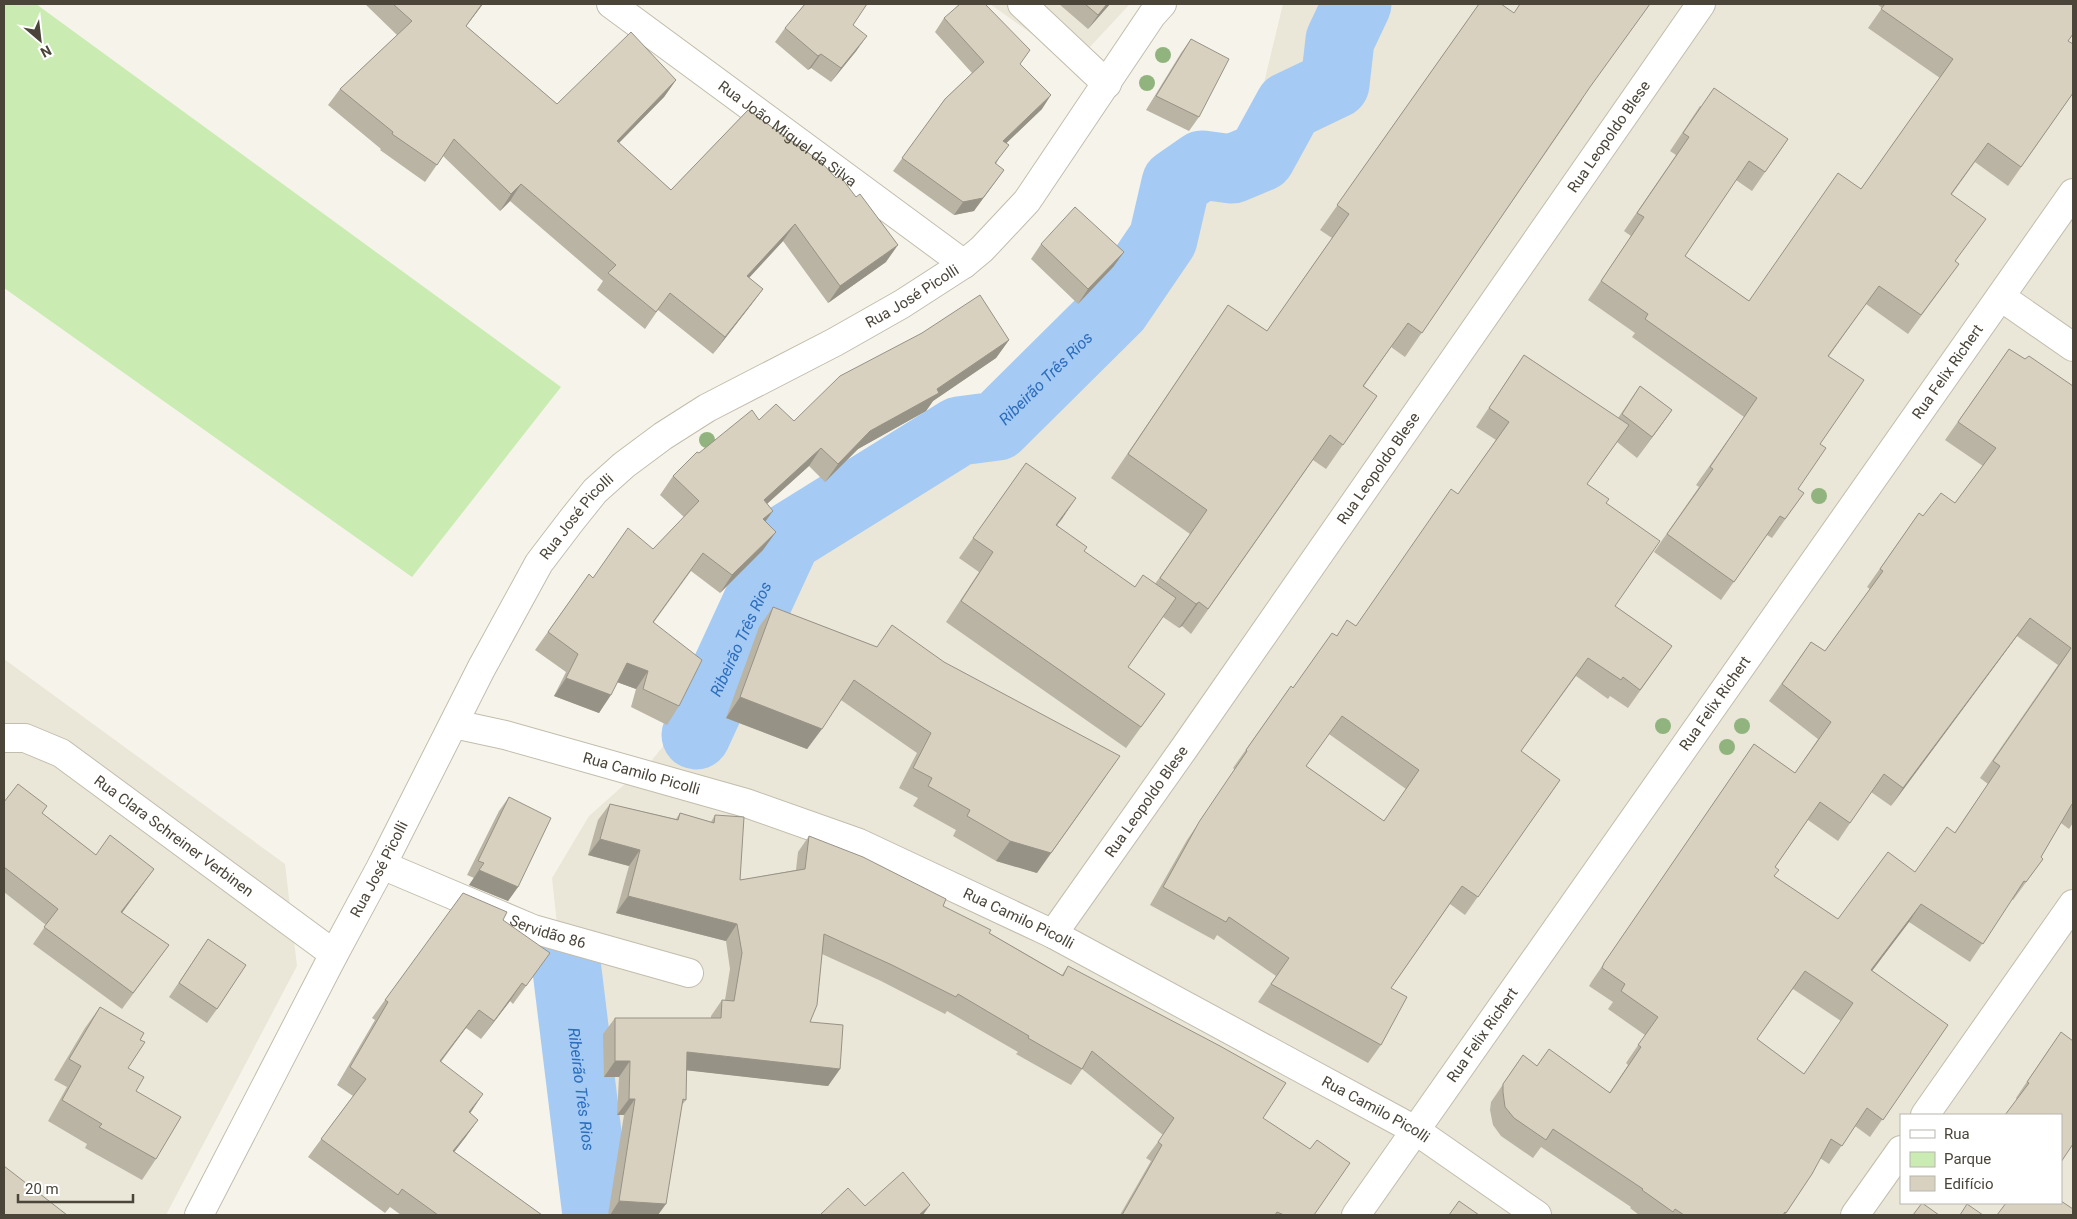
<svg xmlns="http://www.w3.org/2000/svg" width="2077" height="1219" font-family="Roboto,sans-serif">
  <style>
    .residential { fill: #eae6d8; fill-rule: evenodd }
    .green { fill: #caebb2 }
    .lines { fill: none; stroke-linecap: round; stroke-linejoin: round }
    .river { stroke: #a5caf4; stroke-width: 69 }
    .minor-casing { stroke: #c2bdac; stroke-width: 30 }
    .minor { stroke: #fff; stroke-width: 28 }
    .tree { fill: #91b47f }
    .wall { fill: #bab4a4; fill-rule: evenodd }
    .shaded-wall { fill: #979286 }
    .building { fill: #d8d1bf; stroke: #979286; fill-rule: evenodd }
    .labels { text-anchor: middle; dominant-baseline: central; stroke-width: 4; stroke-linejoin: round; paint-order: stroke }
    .street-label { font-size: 15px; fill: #4a4538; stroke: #fff }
    .water-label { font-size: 16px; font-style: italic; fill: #2b6dbc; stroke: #fff }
  </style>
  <rect width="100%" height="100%" fill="#f6f4ea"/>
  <path class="residential" d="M990 4H1130L1074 64Z
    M1283 4H2073V1215H652L604 1181 591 1085 564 990 552 878 589 816 652 760 699 702 787 538 998 408 1059 376 1084 339 1139 298 1192 226 1250 132 1262 91ZM1901 1115H2061V1203H1901Z
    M4 659 285 864 297 966 166 1215H4Z"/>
  <path class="green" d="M4 4H36L561 387 412 577 4 288Z"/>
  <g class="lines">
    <g class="river">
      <path id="s1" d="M696 735 787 538 959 431 997 426 1116 308 1163 239 1176 183 1202 165 1232 169 1261 157 1289 106 1335 84 1340 40 1357 4"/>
      <path id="s2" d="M566 962 597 1215"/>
    </g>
    <defs>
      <g id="minor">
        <path id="s3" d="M611 4 964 264"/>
        <path d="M1022 4 1107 84"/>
        <path d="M2001 297 2073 347"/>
        <path id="s4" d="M454 724 505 735 746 803 859 843 1053 934 1415 1130 1537 1215"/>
        <path id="s5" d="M4 738H25L61 753 334 954"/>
        <path id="s6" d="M382 865 533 929 689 973"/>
        <path id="s7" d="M1053 934 1185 747 1701 4"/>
        <path d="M1925 1115 2073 904"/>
        <path id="s8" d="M199 1215 334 954 382 865 481 669 539 563 571 521 595 491 624 465 663 436 707 408 835 342 902 304 964 264 982 249 1027 201 1152 15 1162 4"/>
        <path id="s9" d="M1356 1215 2073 193"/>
        <path d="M1855 1215 1901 1150"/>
      </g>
    </defs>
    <use href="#minor" class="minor-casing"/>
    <use href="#minor" class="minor"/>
  </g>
  <g class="tree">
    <circle cx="1163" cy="55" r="8"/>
    <circle cx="1147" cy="83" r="8"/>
    <circle cx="707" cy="440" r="8"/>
    <circle cx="1819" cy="496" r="8"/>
    <circle cx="1663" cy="726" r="8"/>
    <circle cx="1742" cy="726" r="8"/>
    <circle cx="1727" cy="747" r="8"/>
  </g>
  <path class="wall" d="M365 4H483L466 26 557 104 676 80 664 97 619 143 671 190 748 110 886 262 828 303 783 241 749 278 763 289 751 305 713 354 658 310 645 329 597 290 603 281 510 201 500 211 443 156 425 182 380 150 381 149 328 105 340 89 397 35Z
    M1059 4H1110L1088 29Z
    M1479 4 1582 100 1405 357 1391 347 1364 386 1377 396 1326 469 1313 460 1191 634 1182 626 1179 628 1163 617 1128 667 1165 694 1126 748 946 622 979 572 959 558 1026 463 1057 525 1084 552 1135 587 1155 584 1190 534 1111 478 1228 305 1267 331 1332 238 1320 230Z
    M1877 4H2073L2068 41 2073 93 2008 186 1975 162 1952 194 1956 261 1946 282 1908 334 1866 304 1829 356 1820 444 1798 489 1804 493 1772 538 1767 535 1721 600 1654 552 1699 487 1696 485 1744 417 1632 337 1635 333 1588 300 1631 236 1624 231 1676 155 1670 151 1700 106 1788 139 1752 191 1736 180 1685 256 1749 301 1861 189 1940 78 1868 28 1882 8Z
    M944 18 1020 64 1042 109 1006 143 974 211 954 215 893 171 945 99 972 73 935 32Z
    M853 25 857 50 831 82 811 68 808 70 775 42 785 28Z
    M1191 39 1199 117 1189 131 1146 110 1181 53Z
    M1041 244 1114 266 1078 304 1031 259Z
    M1009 340 996 358 933 401 926 411 858 449 825 482 809 466 767 504 763 550 720 593 691 571 654 622 679 706 667 725 631 707 636 689 617 682 599 713 554 696 566 672 535 650 589 574 593 578 653 549 684 517 660 495 673 476 699 453 759 420 794 421Z
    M2009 349 2025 359 2073 386V823L2069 829 2061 823 2041 857 2043 859 2013 900 2012 899 1970 962 1909 922 1872 971 1948 1025 1870 1137 1855 1126 1829 1164 1820 1158 1812 1174 1785 1215H1639L1630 1208 1631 1207 1541 1147 1533 1158 1501 1136 1493 1125 1490 1110 1491 1102 1523 1055 1537 1066 1610 1092 1628 1065 1626 1063 1645 1035 1608 1009 1613 1002 1589 986 1592 981 1754 744 1795 773 1818 739 1769 701 1811 642 1825 651 1870 589 1867 587 1919 513 1923 516 1955 503 1983 466 1945 440ZM2017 636 2058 665 1980 778 1988 784 1955 832 1915 872 1838 919 1775 877V867L1808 820 1838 841 1871 792 1891 806ZM1793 989 1841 1021 1804 1074 1757 1039Z
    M1524 355 1618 418 1640 386 1672 410 1637 458 1617 442 1587 484 1606 503 1615 606 1672 646 1628 708 1610 696 1608 699 1576 676 1521 751 1560 780 1465 915 1450 904 1391 988 1381 1045 1368 1063 1258 1002 1276 976 1217 935 1214 940 1150 905 1187 840 1235 770 1233 768 1291 686 1293 688 1337 636 1347 620 1356 626 1458 494 1496 440 1476 427ZM1329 734 1406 789 1384 821 1306 766Z
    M773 607 877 647 1037 873 996 861 953 836 956 830 913 806 918 798 899 788 917 753 841 700 807 749 726 718 759 627Z
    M509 797 518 887 508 901 469 885 474 878 467 875 499 811Z
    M4 802 42 813 96 855 154 869 122 913 169 945 122 1009 33 944 46 925 4 892Z
    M610 804 676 819 680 813 711 822 715 815 740 880 796 870 798 852 809 836 943 906 1062 975 1068 966 1263 1118 1314 1215H1120L1151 1161 1146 1158 1163 1135 1082 1069 1071 1085 1016 1054 1018 1052 947 1011 945 1014 881 981 822 954 810 1022 840 1069 828 1086 686 1070V1100L682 1105 658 1215H608L624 1115H617L619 1077H604L603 1034 615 1018H711V1016L722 1000H725L730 969 726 941 616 913 629 866 588 855 598 820Z
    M503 920 537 971 513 1004 510 1001 481 1039 466 1028 441 1062 470 1113 478 1120 454 1152 542 1215H401L390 1207 385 1213 308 1157 353 1096 337 1085 375 1020 372 1018 385 1000Z
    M208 939 217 1009 207 1023 169 997Z
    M100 1007 140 1040 128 1068 156 1159 142 1180 85 1148 87 1144 48 1121 67 1087 54 1080 85 1028Z
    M2049 1049 2061 1162 2016 1098Z"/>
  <path class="shaded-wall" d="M482 4H483L454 42 466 26Z
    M1107 4H1110L1088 29 1098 15Z
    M867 36 857 50 831 82 841 68Z
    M821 54 811 68 808 70 818 56Z
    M676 80 664 97 605 157 617 141Z
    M1051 95 1042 109 994 155 1003 141Z
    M1004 170 974 211 954 215 963 202Z
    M521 184 510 201 500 211 511 194Z
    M795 224 783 241 735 293 747 276Z
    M898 245 886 262 828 303 840 286Z
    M1124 252 1114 266 1078 304 1088 289Z
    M763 289 751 305 713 354 725 337Z
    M1009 340 996 358 933 401 926 411 858 449 825 482 838 464 870 431 937 389Z
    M1672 410 1657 431 1637 458 1652 437Z
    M821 448 809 466 751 518 764 500Z
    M1076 498 1062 519 1041 545 1056 525Z
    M773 511 760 529 763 519Z
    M776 532 763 550 720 593 732 575Z
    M1199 602 1182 626 1179 628 1196 604Z
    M2030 618 2017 636 1891 806 1903 788Z
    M627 663 648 671 636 689 614 681Z
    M566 678 611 695 599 713 554 696Z
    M740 697 822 729 807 749 726 718Z
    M1106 776 1037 873 996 861 1010 841Z
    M600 839 640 850 629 866 588 855Z
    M154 869 142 885 110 929 121 912Z
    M479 870 518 887 508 901 469 885Z
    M628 896 737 924 726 941 616 913Z
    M1921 904 1909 922 1859 988 1871 970Z
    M522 983 510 1001 481 1039 494 1021Z
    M479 1010 466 1028 427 1079 440 1061Z
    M687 1052 840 1069 828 1086 675 1069Z
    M615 1061H630L619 1077H604Z
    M483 1094 471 1112 456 1130 469 1112Z
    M629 1099H635L624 1115H617Z
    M478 1120 465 1138 441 1169 453 1151Z
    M619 1201 666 1204 658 1215H610Z
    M930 1205 923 1215H919Z"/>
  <path class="building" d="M393 4H482L466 26 557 104 631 32 676 80 617 141 671 190 748 110 821 162 836 178 840 176 856 197 860 194 898 245 840 286 795 224 747 276 763 289 725 337 670 293 656 312 608 273 616 265 521 184 511 194 454 139 437 165 392 134 393 132 340 89 412 21Z
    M805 4H867L853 25 867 36 841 68 821 54 818 56 785 28Z
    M960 4H985L1030 50 1020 64 1051 95 1003 141 1009 145 995 163 1004 170 983 198 963 202 902 158 945 99 984 62 944 18Z
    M1085 4H1107L1098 15Z
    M1479 4H1501L1514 13 1520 4H1650L1590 87 1422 333 1408 323 1363 386 1377 396 1343 445 1330 435 1208 609 1199 602 1196 604 1160 578 1207 510 1128 454 1228 305 1267 331 1349 214 1337 205Z
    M1885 4H2073V34L2068 41 2073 44V93L2021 167 1988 143 1951 194 1986 219 1955 261 1959 264 1921 315 1879 286 1828 356 1864 380 1820 444 1826 448 1798 489 1804 493 1785 519 1780 516 1734 582 1667 534 1713 469 1710 467 1757 398 1645 319 1648 314 1601 281 1644 217 1637 213 1689 137 1683 133 1714 88 1788 139 1765 172 1749 161 1685 256 1749 301 1838 173 1861 189 1953 59 1881 9Z
    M1191 39 1229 59 1199 117 1156 96Z
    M1075 207 1124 252 1088 289 1041 244Z
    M980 295 1009 340 937 389 939 393 870 431 838 464 821 448 764 500 773 511 763 519 776 532 732 575 703 553 653 622 702 660 679 706 643 689 648 671 627 663 611 695 566 678 578 654 548 632 589 574 593 578 628 528 653 549 699 501 673 476 697 452 699 453 752 410 759 420 776 404 794 421 840 376 922 333Z
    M2009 349 2025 359 2029 356 2073 386V805L2072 804 2041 857 2043 859 2026 882 2024 881 1983 944 1921 904 1871 970 1948 1025 1883 1120 1867 1108 1842 1146 1831 1139 1812 1174 1786 1213 1785 1212 1783 1215H1684L1675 1209 1673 1212 1642 1190 1643 1189 1553 1129 1546 1140 1514 1118 1505 1107 1503 1092V1084L1523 1055 1537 1066 1549 1049 1610 1093 1641 1047 1638 1045 1658 1017 1621 991 1625 984 1602 968 1604 963 1754 744 1795 773 1831 722 1782 684 1811 642 1825 651 1883 571 1880 569 1919 513 1923 516 1941 493 1955 503 1996 448 1958 422ZM2030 618 2071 648 1993 761 2000 766 1955 833 1947 827 1915 872 1888 852 1838 919 1774 876 1779 870 1775 867 1820 802 1850 823 1884 774 1903 788ZM1805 971 1853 1003 1804 1074 1757 1039Z
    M1524 355 1629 425 1587 484 1609 499 1606 503 1660 541 1615 606 1672 646 1640 690 1623 677 1621 680 1588 658 1521 751 1560 780 1478 897 1462 886 1391 988 1407 997 1381 1045 1271 984 1289 958 1229 917 1226 922 1163 887 1199 822 1247 751 1246 750 1291 686 1293 688 1332 633 1337 636 1347 620 1356 626 1451 489 1458 494 1509 422 1489 408ZM1342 716 1419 770 1384 821 1306 766Z
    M1640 386 1672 410 1652 437 1622 414Z
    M1026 463 1076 498 1056 525 1087 547 1084 551 1135 587 1143 575 1176 598 1128 667 1165 694 1141 727 961 601 993 552 973 538Z
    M773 607 877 647 892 625 944 662 1120 756 1051 853 1010 841 967 816 970 810 928 786 932 778 913 768 931 733 854 680 822 729 740 697Z
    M18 784 47 806 42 813 96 855 110 835 154 869 121 912 169 945 133 993 44 927 58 909 4 867V802Z
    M509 797 551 818 518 887 479 870 484 863 478 861Z
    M610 804 678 820 680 813 714 823 715 815 744 817 740 880 805 869 809 836 863 857 946 899 943 906 991 930 989 933 1063 976 1068 966 1220 1046 1286 1083 1263 1118 1310 1149 1317 1140 1350 1163 1314 1215H1284L1277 1212 1275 1215H1122L1162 1145 1158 1142 1174 1118 1092 1051 1082 1069 1028 1038 1029 1036 958 994 956 997 892 965 824 934 817 1005 810 1022 843 1025 840 1069 687 1052 686 1100 683 1099 666 1204 619 1201 635 1099H629L630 1061H615V1018H721L722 1000 734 1001 742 953 737 924 628 896 640 850 600 839Z
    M463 893 507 912 503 920 550 953 526 986 522 983 494 1021 479 1010 440 1061 483 1094 469 1112 478 1120 453 1151 542 1215H438L402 1189 398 1195 321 1139 366 1079 350 1067 388 1002 385 1000Z
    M208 939 246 965 217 1009 179 983Z
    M100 1007 144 1033 140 1040 145 1042 128 1068 144 1077 136 1091 181 1117 156 1159 99 1127 102 1124 62 1100 81 1066 69 1059Z
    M2061 1032 2073 1041V1144L2061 1162V1115H2005L2029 1083 2027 1082Z
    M4 1166 67 1215H68H4Z
    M903 1172 930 1205 919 1215H820L848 1188 865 1206Z
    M1459 1201 1479 1215H1449Z
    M2061 1201 2073 1209V1215H1997L2006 1203H2061Z
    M1922 1203 1939 1215H1913Z
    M1967 1204 1983 1215H1960Z"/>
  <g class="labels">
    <g class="street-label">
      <text stroke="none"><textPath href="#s3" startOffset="219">Rua João Miguel da Silva</textPath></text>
      <text stroke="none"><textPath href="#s7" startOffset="972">Rua Leopoldo Blese</textPath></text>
      <text stroke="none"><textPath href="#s8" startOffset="1200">Rua José Picolli</textPath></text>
      <text stroke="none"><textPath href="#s9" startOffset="1030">Rua Felix Richert</textPath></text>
      <text stroke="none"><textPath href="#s7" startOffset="568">Rua Leopoldo Blese</textPath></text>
      <text stroke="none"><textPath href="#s8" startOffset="795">Rua José Picolli</textPath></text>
      <text stroke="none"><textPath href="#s9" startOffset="625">Rua Felix Richert</textPath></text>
      <text stroke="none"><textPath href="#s4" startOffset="194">Rua Camilo Picolli</textPath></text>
      <text stroke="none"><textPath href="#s7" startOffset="162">Rua Leopoldo Blese</textPath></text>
      <text stroke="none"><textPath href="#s5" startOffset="200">Rua Clara Schreiner Verbinen</textPath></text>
      <text stroke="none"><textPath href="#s8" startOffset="390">Rua José Picolli</textPath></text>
      <text stroke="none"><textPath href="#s4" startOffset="599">Rua Camilo Picolli</textPath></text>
      <text stroke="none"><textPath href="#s6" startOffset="179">Servidão 86</textPath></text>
      <text stroke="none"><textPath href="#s9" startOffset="220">Rua Felix Richert</textPath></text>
      <text stroke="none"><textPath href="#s4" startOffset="1004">Rua Camilo Picolli</textPath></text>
    </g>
    <g class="water-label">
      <text stroke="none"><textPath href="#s1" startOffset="526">Ribeirão Três Rios</textPath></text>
      <text stroke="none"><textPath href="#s1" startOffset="106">Ribeirão Três Rios</textPath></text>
      <text stroke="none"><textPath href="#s2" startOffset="128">Ribeirão Três Rios</textPath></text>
    </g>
  </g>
  <rect width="2077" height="1219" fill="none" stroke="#4a4538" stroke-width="10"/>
  <rect x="1900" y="1114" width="162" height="90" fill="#ffffff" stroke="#b7b5af"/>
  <rect x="1910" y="1130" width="25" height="8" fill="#ffffff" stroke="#b7b5af"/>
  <text x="1944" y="1139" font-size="15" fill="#4a4538">Rua</text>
  <rect x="1910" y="1152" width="25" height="15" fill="#caebb2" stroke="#b7b5af"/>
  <text x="1944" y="1164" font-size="15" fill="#4a4538">Parque</text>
  <rect x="1910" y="1176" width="25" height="15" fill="#d8d1bf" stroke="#b7b5af"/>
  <text x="1944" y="1189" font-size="15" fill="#4a4538">Edifício</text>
  <g transform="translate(40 40) rotate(152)" stroke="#ffffff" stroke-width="4" paint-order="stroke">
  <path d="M0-4L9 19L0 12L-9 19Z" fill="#4a4538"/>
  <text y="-8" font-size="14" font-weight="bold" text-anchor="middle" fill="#4a4538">N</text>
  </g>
  <path d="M18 1194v8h115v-8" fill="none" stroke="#4a4538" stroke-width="2.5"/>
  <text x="25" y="1194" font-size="15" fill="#4a4538" stroke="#ffffff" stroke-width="4" paint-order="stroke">20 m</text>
</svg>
